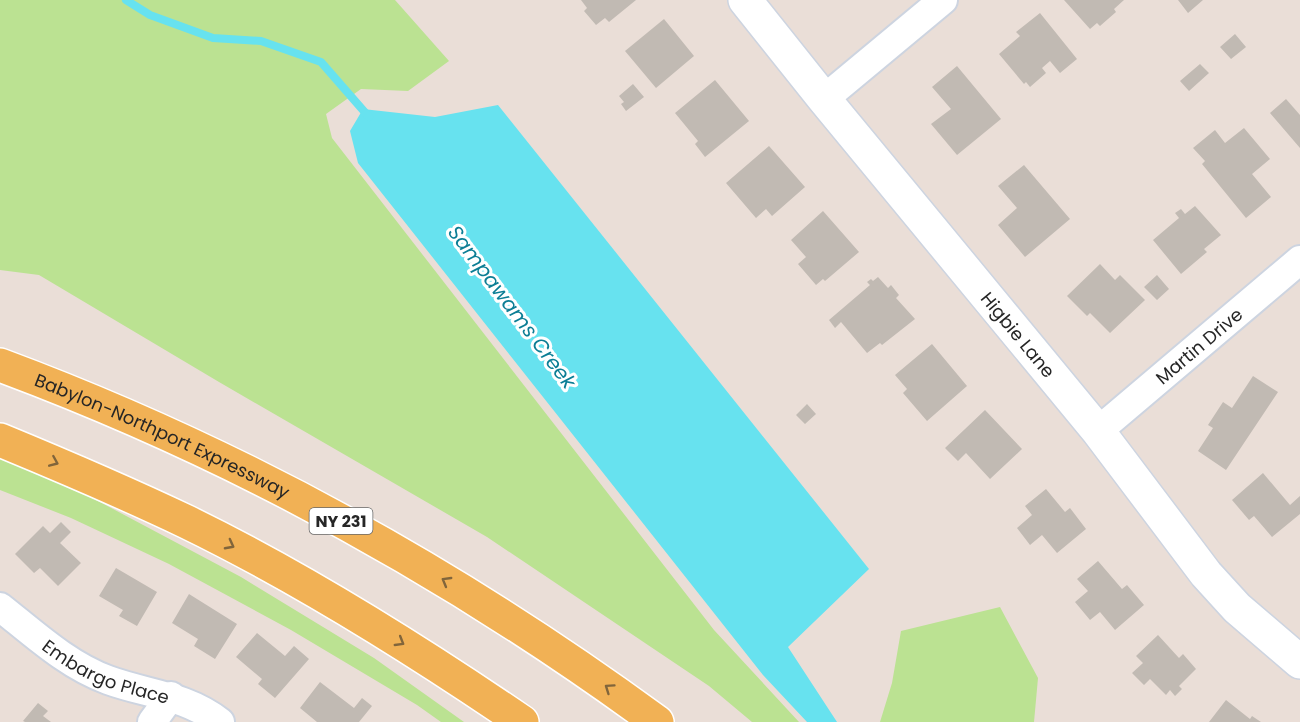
<svg xmlns="http://www.w3.org/2000/svg" width="1300" height="722" font-family="Poppins,sans-serif">
  <style>
    .green { fill: #bbe292 }
    .water { fill: #67e2ef }
    .lines { fill: none; stroke-linecap: round; stroke-linejoin: round }
    .stream { stroke: #67e2ef; stroke-width: 8 }
    .building { fill: #c1bab3 }
    .street-casing { stroke: #cdd4e0; stroke-width: 32 }
    .secondary-casing { stroke: #cdd4e0; stroke-width: 36 }
    .primary-casing { stroke: #fff; stroke-width: 36 }
    .street { stroke: #fff; stroke-width: 28 }
    .secondary { stroke: #fff; stroke-width: 33 }
    .primary { stroke: #f1b155; stroke-width: 33 }
    .oneway { stroke: #81653b }
    .labels { text-anchor: middle; dominant-baseline: central; stroke-width: 6; stroke-linejoin: round; paint-order: stroke }
    .shield { fill: #fff; stroke: #676767; stroke-width: 1.5 }
    .shield-label { font-size: 16px; font-weight: bold; fill: #262626 }
    .street-label { font-size: 18px; fill: #262626; stroke: #fff }
    .water-label { font-size: 20px; font-style: italic; fill: #0c7e95; stroke: #fff }
  </style>
  <rect width="100%" height="100%" fill="#eaded7"/>
  <path class="green" d="M0 0H395L449 61 408 91 361 89 326 114 332 138 714 630 799 722H752L709 686 487 537 219 382 39 275 0 270Z
    M0 456 51 476 241 577 374 658 464 722H441L417 705 291 630 169 564 71 518 0 490Z
    M1000 607 1038 678 1034 722H880L892 683 901 631Z"/>
  <path class="water" d="M498 105 869 569 788 647 837 722H807L763 675 358 163 350 131 363 109 435 117Z"/>
  <g class="lines">
    <path class="stream" d="M126 0 150 15 213 38 261 41 321 62 369 117"/>
  </g>
  <path class="building" d="M581 0H636L609 22 605 18 596 25 584 11 587 8Z
    M1064 0H1124L1114 9 1116 12 1100 26 1097 23 1090 29Z
    M1178 0H1203L1188 13Z
    M1040 13 1077 59 1060 73 1050 61 1042 68 1046 73 1030 87 1026 82 1024 84 999 54 1020 36 1016 32Z
    M664 19 694 56 656 88 625 51Z
    M1235 34 1246 47 1231 59 1220 47Z
    M1200 64 1209 73 1189 91 1180 81Z
    M957 66 1001 119 957 155 931 124 951 109 932 87Z
    M715 80 749 121 705 157 695 144 698 141 675 113Z
    M633 84 644 97 626 111 621 104 624 102 619 96Z
    M1286 99 1300 115V148L1270 113Z
    M1244 128 1270 159 1252 174 1271 197 1246 218 1202 164 1205 161 1193 148 1215 130 1225 143Z
    M769 146 805 187 772 216 766 209 756 218 726 183Z
    M1024 165 1070 219 1025 257 998 225 1017 208 998 186Z
    M1195 206 1221 235 1204 249 1207 252 1181 274 1153 240 1179 218 1175 213 1181 209 1185 214Z
    M823 211 859 252 825 281 823 279 816 285 798 264 806 257 791 240Z
    M1100 264 1115 280 1120 275 1145 300 1110 333 1090 313 1087 316 1067 296Z
    M1157 275 1169 289 1157 300 1144 287Z
    M878 277 888 288 891 285 899 295 896 298 915 319 882 345 880 343 867 353 841 322 835 328 829 320 870 285 867 282 871 279 873 281Z
    M932 344 967 386 927 421 903 393 907 389 895 375Z
    M1253 376 1278 392 1226 470 1198 451 1213 428 1208 425 1223 402 1232 408Z
    M807 404 816 414 805 424 796 415Z
    M985 410 1022 449 990 479 966 453 958 461 945 448Z
    M1263 473 1290 505 1300 496V514L1272 537 1254 516 1249 520 1232 500Z
    M1046 489 1065 512 1070 508 1086 529 1057 553 1042 535 1030 545 1017 528 1032 515 1025 506Z
    M61 522 71 532 60 543 81 563 58 586 40 568 34 573 15 554 43 526 50 533Z
    M1098 561 1122 589 1127 585 1144 605 1115 630 1100 612 1090 620 1075 602 1088 591 1077 579Z
    M116 568 157 592 137 626 119 616 123 610 99 596Z
    M189 594 237 624 215 659 194 646 198 639 172 623Z
    M257 633 285 656 294 646 309 659 275 698 258 684 262 679 236 657Z
    M1158 635 1179 658 1183 654 1196 669 1179 686 1182 689 1175 696 1170 690 1166 695 1150 679 1144 685 1132 673 1143 663 1136 656Z
    M320 682 354 708 362 698 372 706 359 722H317L300 708Z
    M1226 700 1250 719 1252 716 1261 722H1209Z
    M38 703 48 711 43 716 51 722H25L23 721Z"/>
  <g class="lines">
    <defs>
      <g id="street">
        <path d="M824 99 943 0"/>
        <path id="s1" d="M1098 431 1300 260"/>
        <path id="s2" d="M0 607C33 633 67 665 108 680 146 694 185 695 220 722"/>
        <path d="M152 722 171 696"/>
      </g>
      <g id="secondary">
        <path id="s3" d="M745 0 824 99 1098 431 1206 574 1237 608 1300 662"/>
      </g>
      <g id="primary">
        <path id="s4" d="M0 365C234 452 455 574 657 722"/>
        <path d="M0 440C63 466 126 493 187 522 304 579 415 649 522 722"/>
      </g>
    </defs>
    <use href="#street" class="street-casing"/>
    <use href="#secondary" class="secondary-casing"/>
    <use href="#primary" class="primary-casing"/>
    <use href="#street" class="street"/>
    <use href="#secondary" class="secondary"/>
    <use href="#primary" class="primary"/>
  </g>
  <defs><path id="oneway-chevron" d="M-2-3.5L2.5 0L-2 3.5" fill="none" stroke-width="1.6" stroke-linecap="round" stroke-linejoin="round" transform="scale(1.5)"/></defs>
  <g class="oneway">
    <use href="#oneway-chevron" transform="translate(54 462) rotate(23)"/>
    <use href="#oneway-chevron" transform="translate(230 545) rotate(28)"/>
    <use href="#oneway-chevron" transform="translate(446 581) rotate(-150)"/>
    <use href="#oneway-chevron" transform="translate(400 642) rotate(31)"/>
    <use href="#oneway-chevron" transform="translate(609 688) rotate(-145)"/>
  </g>
  <g class="labels">
    <rect class="shield" x="309.5" y="508" width="63" height="26" rx="4.5"/>
    <g class="shield-label">
      <text x="341" y="521">NY 231</text>
    </g>
    <g class="street-label">
      <text stroke="none"><textPath href="#s3" startOffset="432">Higbie Lane</textPath></text>
      <text stroke="none"><textPath href="#s1" startOffset="132">Martin Drive</textPath></text>
      <text stroke="none"><textPath href="#s4" startOffset="177">Babylon-Northport Expressway</textPath></text>
      <text stroke="none"><textPath href="#s2" startOffset="126">Embargo Place</textPath></text>
    </g>
    <g class="water-label">
      <text transform="translate(512 307) rotate(53)">Sampawams Creek</text>
    </g>
  </g>
</svg>
